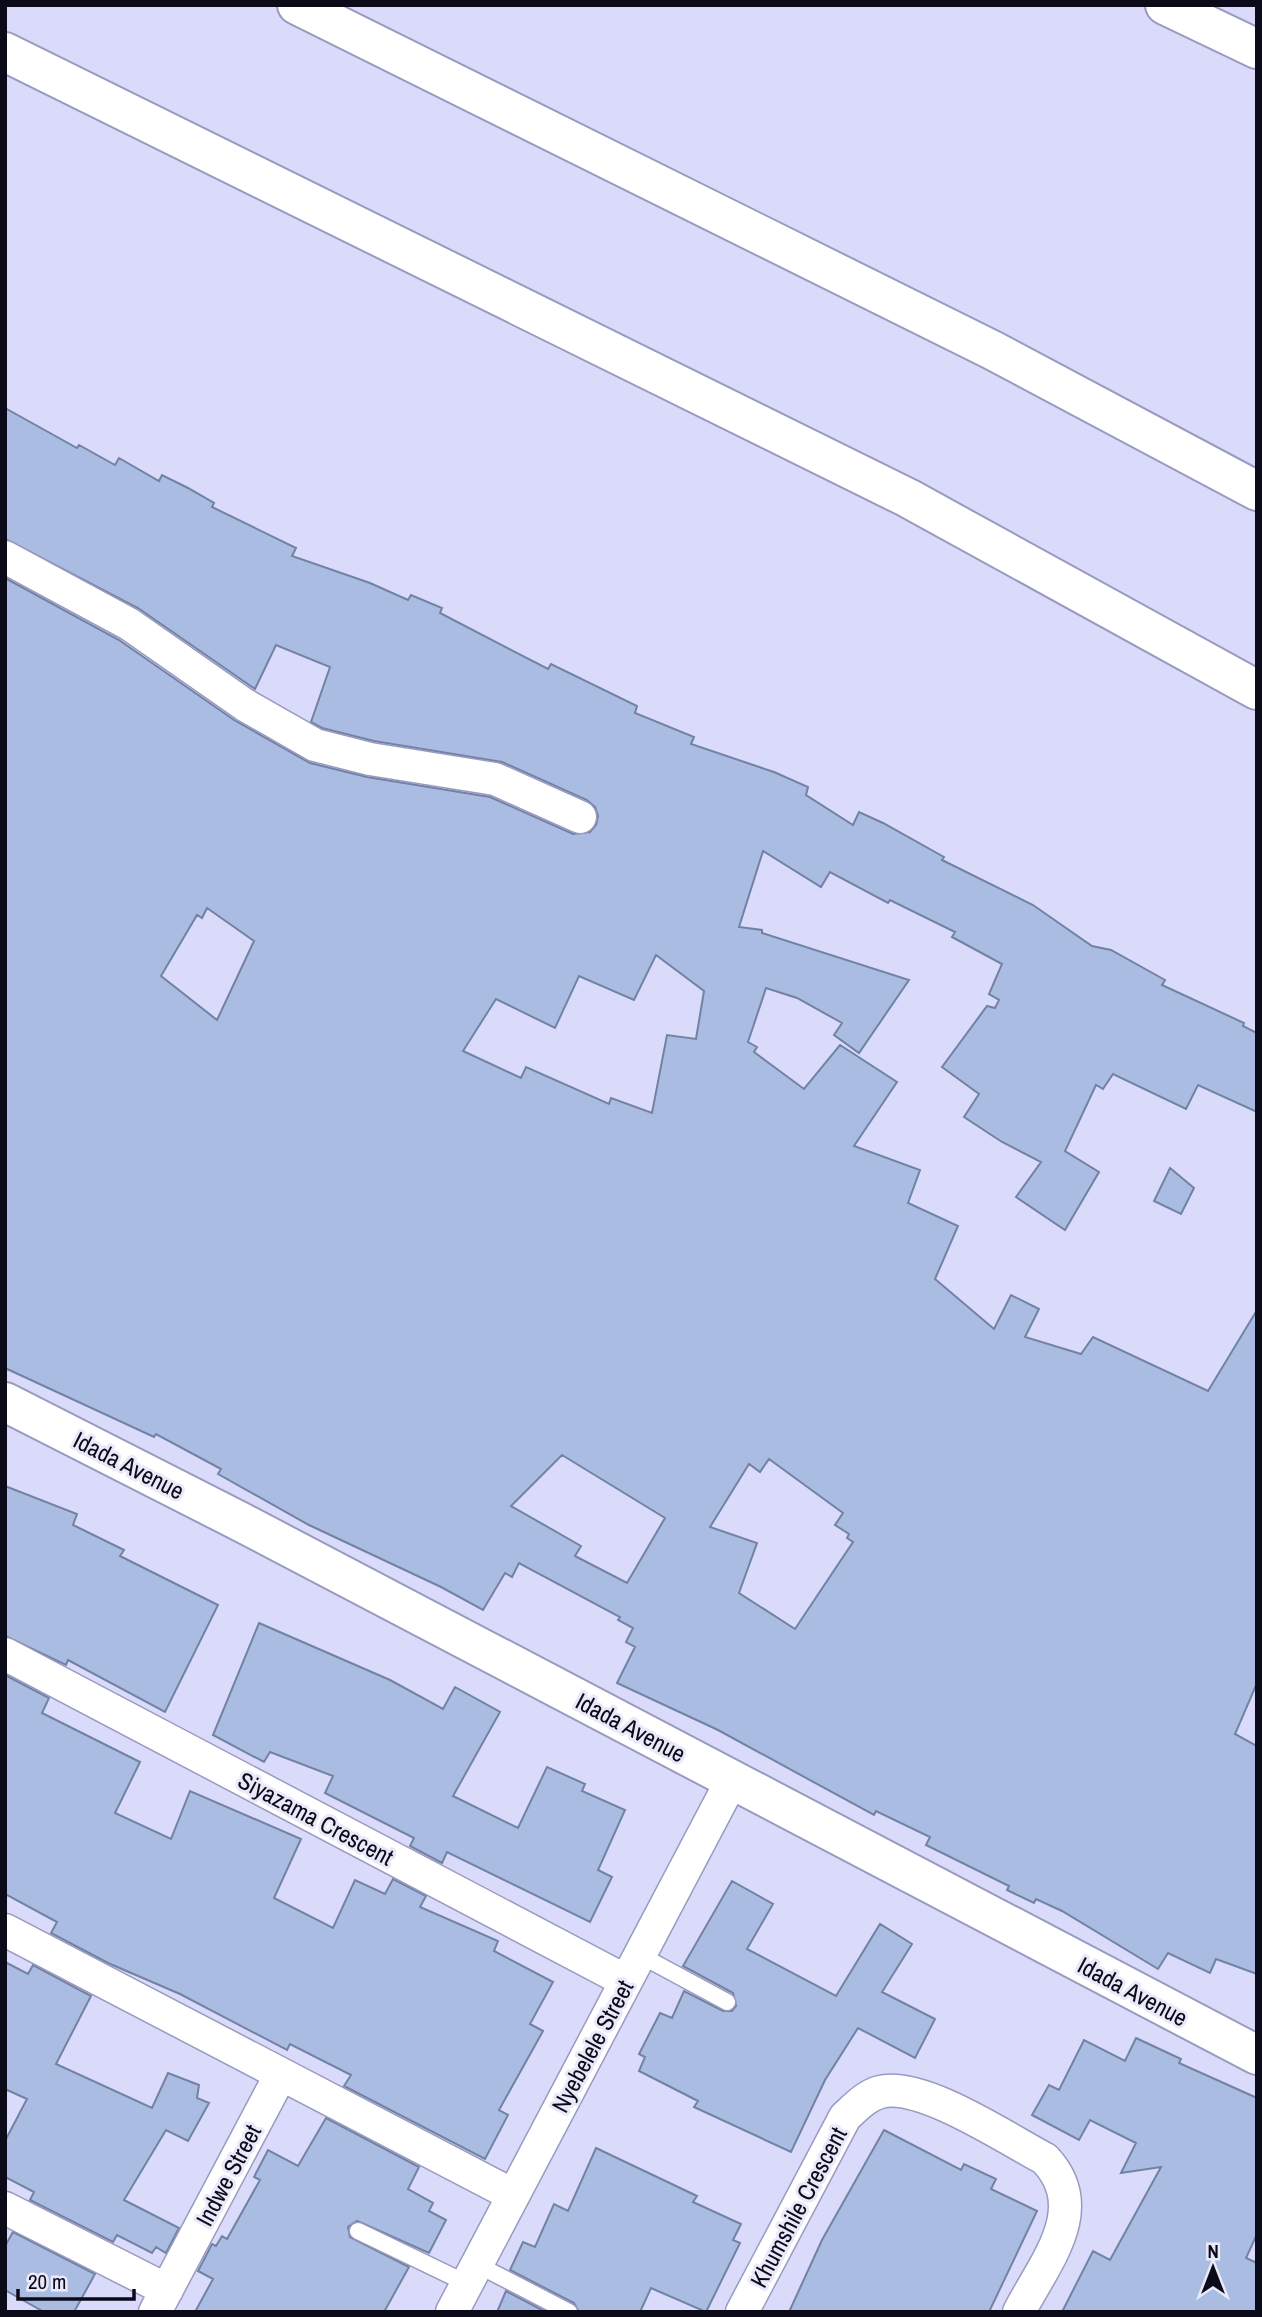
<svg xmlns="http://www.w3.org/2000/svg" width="1262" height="2317" font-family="'Archivo Narrow',sans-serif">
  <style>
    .building { fill: #aabce1; stroke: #7182a4; stroke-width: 2; fill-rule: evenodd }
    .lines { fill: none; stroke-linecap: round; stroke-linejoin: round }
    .service-casing { stroke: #999ac0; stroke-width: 19 }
    .minor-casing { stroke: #999ac0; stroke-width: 35 }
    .tertiary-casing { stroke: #999ac0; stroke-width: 42 }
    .primary-casing { stroke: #999ac0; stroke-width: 42 }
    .motorway-casing { stroke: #999ac0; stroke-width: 42 }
    .service { stroke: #fff; stroke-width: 16 }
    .minor { stroke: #fff; stroke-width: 32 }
    .tertiary { stroke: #fff; stroke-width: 38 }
    .primary { stroke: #fff; stroke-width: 38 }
    .motorway { stroke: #fff; stroke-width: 38 }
    .labels { text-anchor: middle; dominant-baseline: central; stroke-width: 6; stroke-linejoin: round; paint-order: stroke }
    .street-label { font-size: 24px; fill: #0b0a18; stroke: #e9e9fa }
  </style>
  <rect width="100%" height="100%" fill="#dadbfb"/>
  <path class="building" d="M5 408 77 448 79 445 115 465 119 458 159 481 162 475 188 488 214 503 212 507 296 548 292 556 370 583 408 600 411 595 442 608 440 613 548 669 551 664 637 706 635 713 694 737 691 744 774 772 808 787 806 795 853 825 859 812 883 823 944 857 942 860 1033 905 1092 946 1111 950 1165 980 1162 985 1244 1023 1243 1026 1257 1033V1112L1198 1085 1186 1109 1113 1074 1103 1089 1096 1085 1065 1151 1099 1172 1065 1230 1016 1197 1041 1162 1002 1142 964 1117 979 1094 942 1067 987 1006 995 1008 999 1000 989 994 1002 964 952 937 955 932 890 900 888 903 830 872 821 887 763 851 739 927 762 930V933L909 980 859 1053 834 1035 842 1023 797 998 766 988 748 1042 757 1047 754 1052 804 1089 840 1045 897 1082 854 1146 920 1170 908 1203 958 1226 935 1279 994 1329 1011 1295 1039 1309 1025 1337 1081 1354 1093 1337 1208 1391 1257 1310V1683L1235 1734 1257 1746V1974L1216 1959 1210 1973 1168 1953 1158 1969 1062 1911 1036 1899 1034 1903 1007 1890 1009 1886 926 1845 930 1837 876 1811 874 1815 718 1730 617 1683 635 1647 626 1642 633 1628 618 1620 620 1617 519 1563 512 1577 505 1573 483 1610 441 1587 309 1525 218 1474 221 1469 156 1434 154 1437 5 1368V578L119 640 234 720 310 763 367 777 490 797 573 834 590 832 596 825 598 816 595 807 587 800 502 762 374 741 322 728 311 722 330 667 276 645 255 689 138 608 5 539ZM207 908 254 941 217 1020 161 976 197 915 202 918ZM656 955 704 991 696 1039 667 1035 652 1113 611 1098 609 1104 526 1067 521 1078 463 1051 496 999 555 1028 579 976 634 1000ZM562 1455 665 1518 627 1583 575 1556 581 1546 511 1506ZM769 1459 843 1513 835 1525 849 1534 847 1538 853 1542 795 1629 739 1593 757 1543 710 1527 749 1464 760 1472Z
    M1170 1168 1194 1188 1181 1214 1154 1201Z
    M5 1486 77 1514 73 1525 124 1550 120 1556 218 1605 165 1712 68 1660 66 1665 5 1636Z
    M259 1623 390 1680 443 1709 455 1687 500 1712 453 1796 518 1828 547 1767 585 1784 582 1791 625 1810 598 1870 612 1877 590 1922 447 1852 442 1863 410 1846 414 1838 325 1793 333 1776 270 1752 264 1762 213 1735Z
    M5 1675 49 1698 42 1713 140 1762 115 1813 171 1839 190 1791 301 1839 274 1898 333 1928 355 1880 385 1894 393 1879 426 1896 420 1907 498 1941 494 1951 553 1982 530 2024 543 2031 499 2110 508 2115 485 2159 344 2086 351 2075 290 2044 287 2050 180 1994 108 1963 51 1933 57 1922 5 1894Z
    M732 1881 773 1904 747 1949 836 1996 880 1924 912 1944 882 1992 935 2019 915 2058 858 2028 825 2080 791 2152 694 2107 698 2101 639 2071 645 2057 639 2054 660 2013 672 2018 684 1991 723 2011H732L736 2006 733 1993 683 1966Z
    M5 1962 28 1974 33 1965 91 1996 56 2064 152 2108 168 2073 199 2085 197 2098 209 2103 188 2141 166 2130 124 2200 179 2228 166 2253 156 2247 152 2253 117 2235 113 2242 30 2200 34 2192 5 2177V2141L27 2099 5 2089Z
    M1136 2038 1181 2059 1179 2063 1257 2098V2234L1246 2258 1257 2263V2312H1062L1093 2251 1110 2260 1161 2167 1121 2173 1136 2143 1090 2120 1079 2140 1032 2115 1049 2085 1059 2090 1084 2040 1125 2061Z
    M326 2118 419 2167 408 2189 433 2203 429 2211 446 2220 429 2253 357 2221 348 2227 350 2237 409 2267 384 2312H195L213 2279 198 2271 212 2244 216 2246 222 2236 227 2239 260 2180 254 2177 268 2150 298 2166Z
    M884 2130 961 2170 964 2164 996 2179 991 2189 1037 2211 989 2312H789L822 2240Z
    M596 2148 697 2196 693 2202 741 2224 733 2240 740 2243 706 2312 651 2288 640 2312H579L574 2303 510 2270 523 2242 535 2247 554 2204 568 2211Z
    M13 2232 95 2274 74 2312H44L5 2290V2246Z
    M506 2291 546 2312H497Z"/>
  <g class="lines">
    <defs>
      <path id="service" d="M640 1955 727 2002
        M358 2231 466 2283
        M476 2264 569 2312"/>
      <path id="minor" d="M5 557 129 624 245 705 315 745 370 759 495 779 580 817
        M5 1654 626 1981
        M5 1930 513 2195
        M5 2208 167 2290
        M155 2312 281 2074
        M452 2312 732 1780
        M742 2312 845 2117C856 2107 866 2096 880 2092 921 2081 1007 2139 1045 2159 1092 2209 1045 2262 1019 2312"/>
      <path id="tertiary" d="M5 1402 241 1522 1257 2055"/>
      <path id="primary" d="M1165 5 1257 49"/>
      <path id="motorway" d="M297 5 992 350 1257 491
        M5 52 908 498 1257 690"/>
    </defs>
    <use href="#service" class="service-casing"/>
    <use href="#minor" class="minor-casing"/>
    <use href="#tertiary" class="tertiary-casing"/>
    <use href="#primary" class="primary-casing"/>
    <use href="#motorway" class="motorway-casing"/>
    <use href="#service" class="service"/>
    <use href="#minor" class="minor"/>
    <use href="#tertiary" class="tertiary"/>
    <use href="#primary" class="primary"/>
    <use href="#motorway" class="motorway"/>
  </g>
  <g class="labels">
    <g class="street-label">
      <text transform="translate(129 1465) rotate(27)">Idada Avenue</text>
      <text transform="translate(631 1727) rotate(28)">Idada Avenue</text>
      <text transform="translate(316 1818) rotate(28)">Siyazama Crescent</text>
      <text transform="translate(1133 1991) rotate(28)">Idada Avenue</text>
      <text transform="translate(592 2046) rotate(-62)">Nyebelele Street</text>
      <text transform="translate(228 2175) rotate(-62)">Indwe Street</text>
      <text transform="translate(798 2207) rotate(-62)">Khumshile Crescent</text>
    </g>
  </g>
  <rect width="1262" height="2317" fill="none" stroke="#0b0a18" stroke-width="14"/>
  <g transform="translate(1213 2268)" stroke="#e9e9fa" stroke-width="5" paint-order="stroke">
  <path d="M0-5L12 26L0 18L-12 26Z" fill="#0b0a18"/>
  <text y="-10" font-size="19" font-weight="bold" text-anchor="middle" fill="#0b0a18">N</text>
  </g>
  <path d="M18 2289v10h116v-10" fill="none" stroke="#0b0a18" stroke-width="3.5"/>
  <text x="28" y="2289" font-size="21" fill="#0b0a18" stroke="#e9e9fa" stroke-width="5" paint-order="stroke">20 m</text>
</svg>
